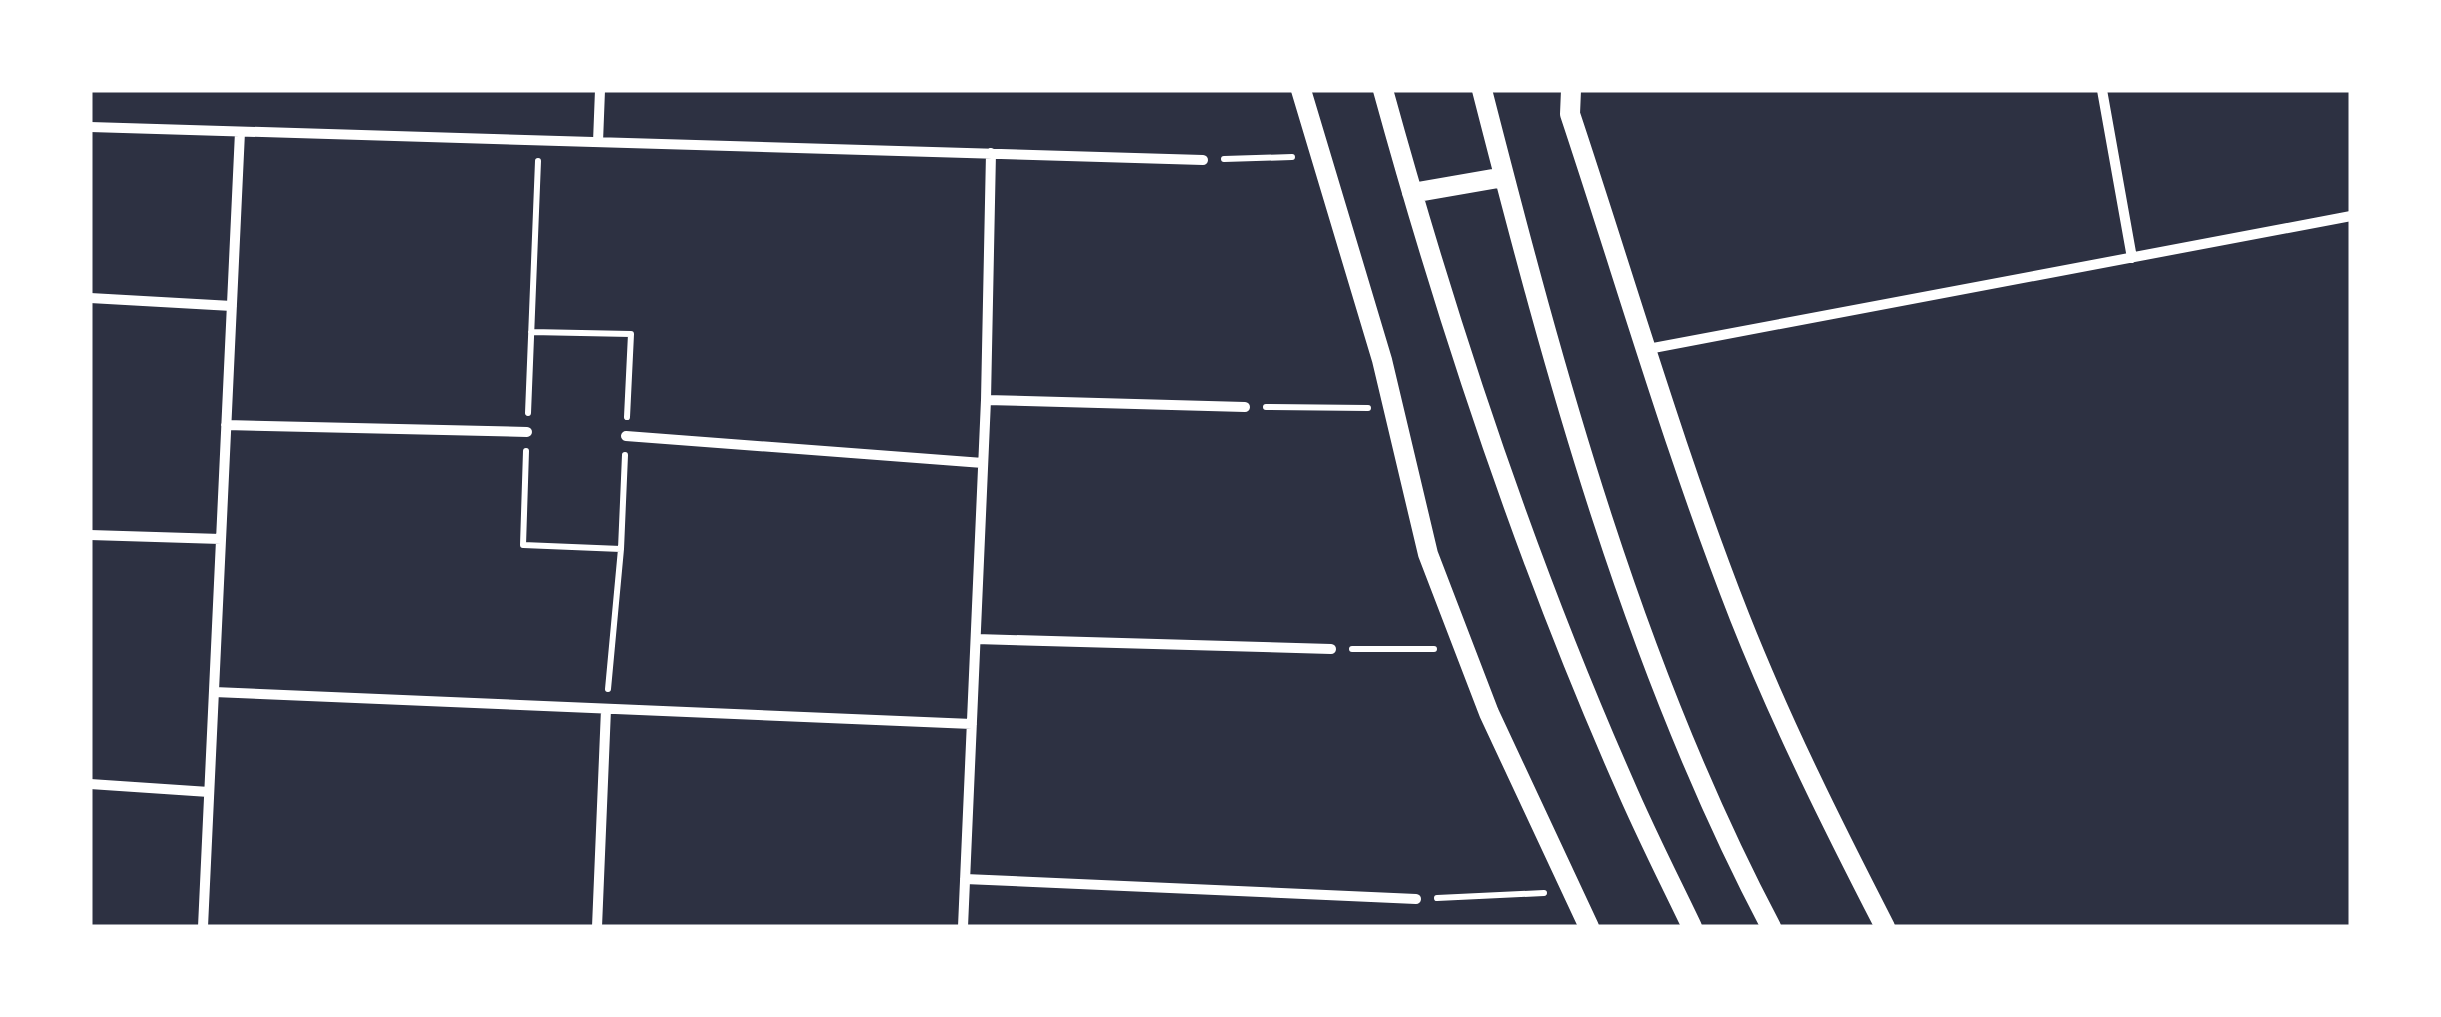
<svg xmlns="http://www.w3.org/2000/svg" width="2441" height="1017" font-family="Figtree,sans-serif">
  <style>
    .lines { fill: none; stroke-linecap: round; stroke-linejoin: round }
    .path { stroke: #fff; stroke-width: 6 }
    .minor { stroke: #fff; stroke-width: 10 }
    .secondary { stroke: #fff; stroke-width: 20 }
  </style>
  <rect width="100%" height="100%" fill="#2d3142"/>
  <g class="lines">
    <path class="path" d="M1224 159 1292 157
      M531 332 631 334 627 417
      M1266 407 1368 408
      M528 413 538 161
      M526 451 523 545 621 549 608 689
      M621 549 625 455
      M1352 649H1434
      M1437 898 1544 893"/>
    <path class="minor" d="M2102 90 2132 258
      M90 127 1203 160
      M598 142 600 90
      M90 298 232 306
      M1648 349 2351 216
      M986 400 1245 407
      M226 425 527 432
      M626 436 983 463
      M90 535 221 539
      M976 639 1331 649
      M214 692 972 724
      M90 784 209 792
      M965 879 1416 899
      M203 927 240 132
      M597 927 606 709
      M963 927 986 400 991 153"/>
    <path class="secondary" d="M1301 90 1382 360 1428 554 1489 713 1589 927
      M1383 90C1448 326 1525 559 1624 783 1645 832 1669 879 1692 927
      M1482 90C1555 375 1633 666 1771 927
      M1571 90 1570 114C1626 282 1675 453 1740 618 1782 724 1833 826 1885 927
      M1412 193 1504 177"/>
  </g>
  <rect width="2441" height="1017" fill="none" stroke="#ffffff" stroke-width="185"/>
</svg>
